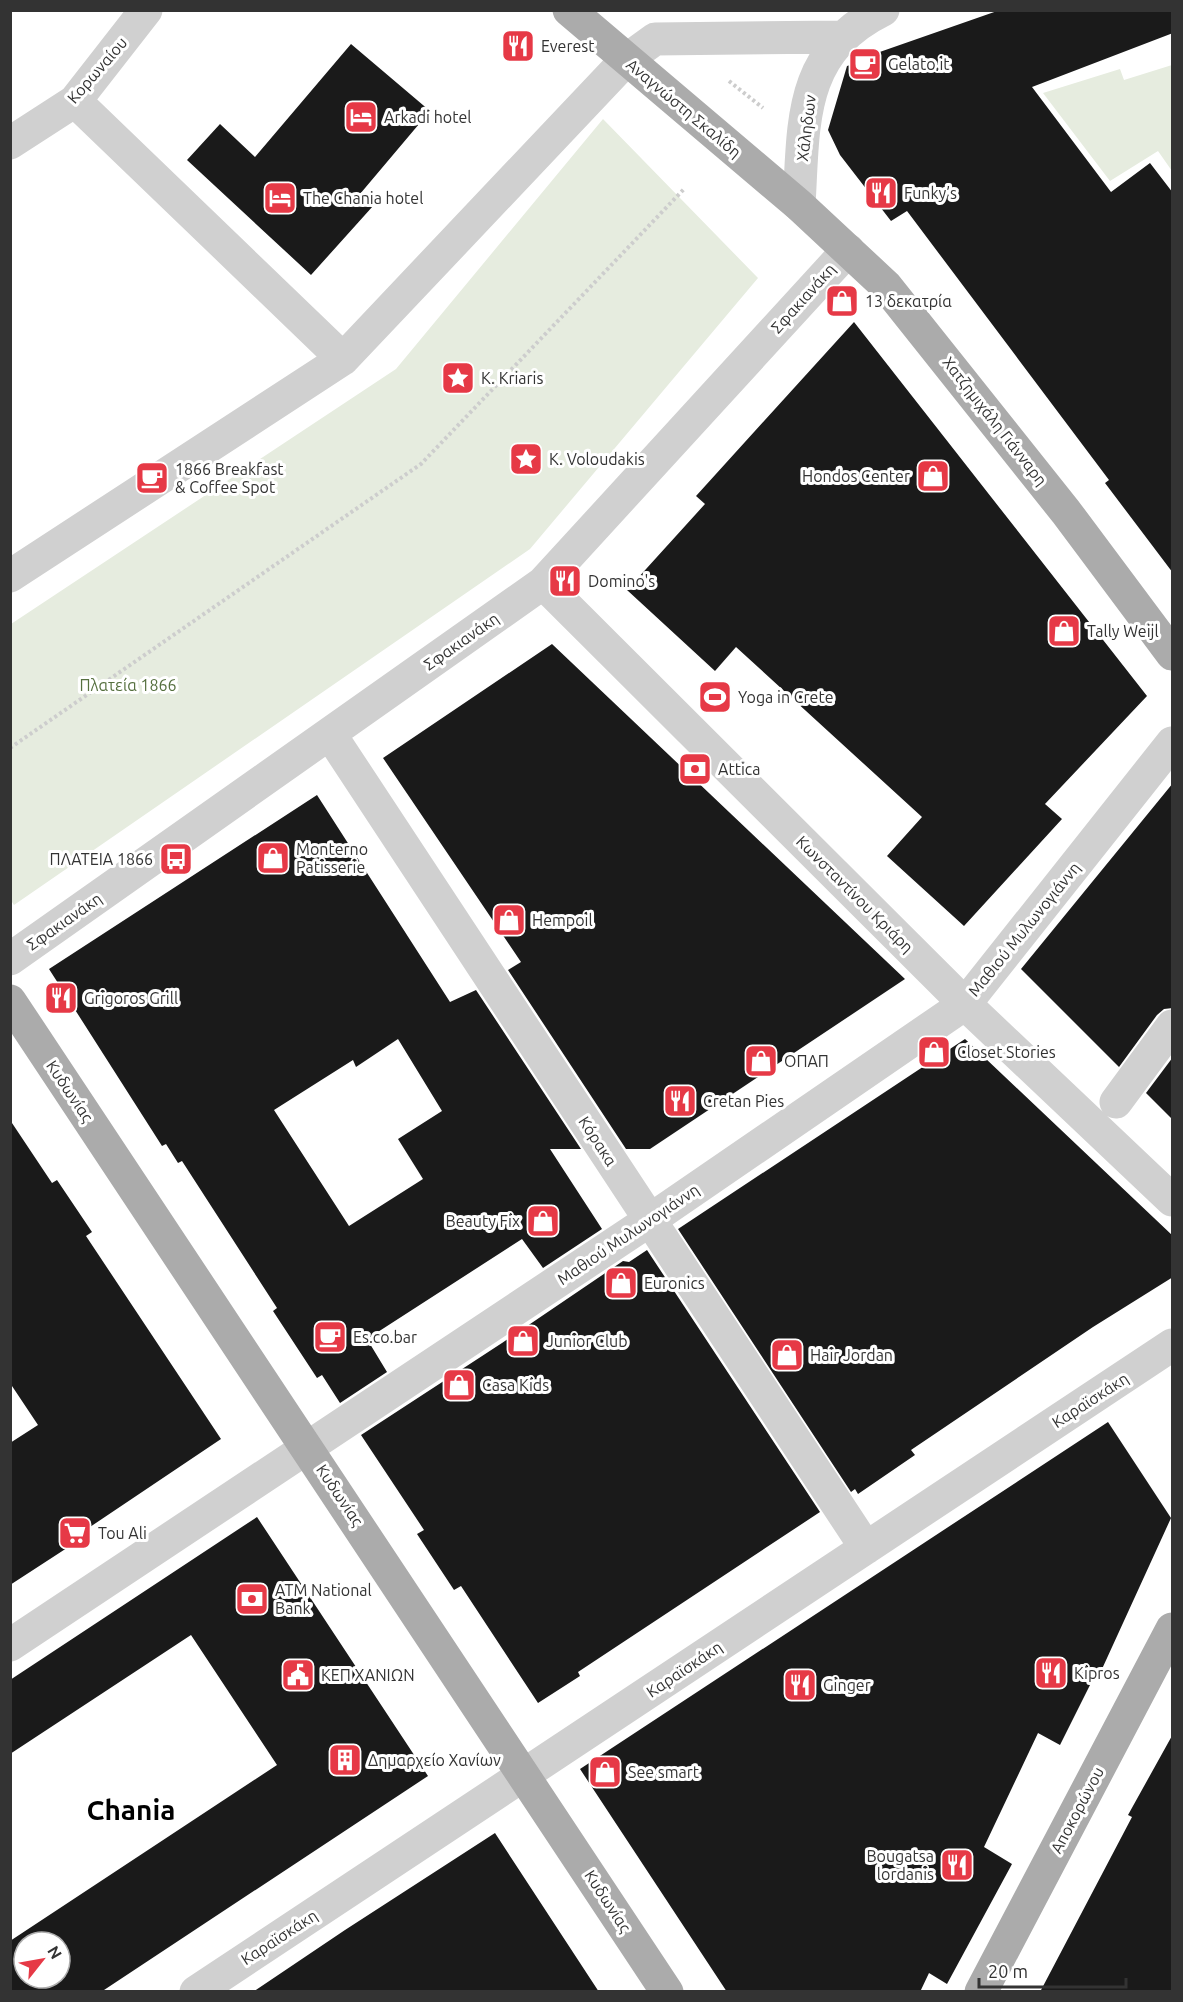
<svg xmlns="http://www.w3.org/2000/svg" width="1183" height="2002" font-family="Ubuntu,sans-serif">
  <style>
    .green { fill: #e6ecdf }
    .building { fill: #1a1a1a; fill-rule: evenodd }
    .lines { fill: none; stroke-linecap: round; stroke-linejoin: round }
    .path { stroke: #cdcdcd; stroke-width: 4; stroke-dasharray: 3 3; stroke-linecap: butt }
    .minor { stroke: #d0d0d0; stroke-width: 33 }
    .major { stroke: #ababab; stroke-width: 33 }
    .labels { text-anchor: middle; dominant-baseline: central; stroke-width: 6; stroke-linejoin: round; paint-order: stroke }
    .poi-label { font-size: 16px; fill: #333; stroke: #fff; text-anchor: start }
    .street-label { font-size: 16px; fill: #333; stroke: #fff }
    .park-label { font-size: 16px; fill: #56703f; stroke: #fff }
    .town-label { font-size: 28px; font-weight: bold; fill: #000; stroke: #fff }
  </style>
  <rect width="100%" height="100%" fill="#fff"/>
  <path class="green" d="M1172 65V171L1158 151 1110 181 1043 93 1120 69 1124 80Z
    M603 119 758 278 530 549 14 905 10 899 11 624 396 369Z"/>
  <path class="building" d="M1000 10H1173V33L1032 87 1111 192 1150 163 1173 193V573L1105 483 1109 480 907 211 891 221 840 155 828 130 847 66 875 57 874 54Z
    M351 44 430 111 360 194 373 206 311 275 187 160 220 124 255 157Z
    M854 322 1147 696 1045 804 1062 819 964 926 887 856 922 817 736 647 715 671 627 590 705 504 696 496Z
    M552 644 905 979 650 1149H626L508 970 521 962 383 758Z
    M1173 783V1008L1164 1009 1157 1015 1119 1067 1021 969Z
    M317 795 450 1002 476 990 581 1149H550L602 1229 543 1268 522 1239 367 1339 387 1372 340 1403 322 1375 317 1378 273 1311 277 1308 182 1161 178 1163 166 1144 162 1146 49 969ZM398 1039 442 1111 398 1139 423 1179 349 1226 274 1110 353 1060 356 1067Z
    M965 1039 1173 1236V1277L1093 1327 911 1450 915 1455 858 1494 855 1489 851 1492 678 1229Z
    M1173 1057V1120L1146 1093Z
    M10 1120 52 1183 57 1180 92 1232 86 1236 221 1439 87 1529 90 1533 10 1585V1443L38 1425 10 1383Z
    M647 1250 820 1512 578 1672 580 1676 538 1703 461 1586 454 1590 417 1534 424 1530 361 1435 502 1343 623 1261 629 1262Z
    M1108 1422 1171 1518 1102 1669 1099 1667 1060 1745 1038 1733 984 1847 1012 1864 947 1984 929 1973 920 1992H727L580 1769Z
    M257 1517 428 1776 101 1992H10V1941L277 1765 191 1635 10 1754V1680ZM24 1942H60V1978H24Z
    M1173 1734V1992H1040L1132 1817 1128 1815Z
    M495 1833 599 1992H253L345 1930Z"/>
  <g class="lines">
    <path class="path" d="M729 81 763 108
      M10 748 421 464 685 188"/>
    <path class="minor" d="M75 101 343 359
      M10 143 75 101 146 10
      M799 205C804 122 798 52 883 10
      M10 576 343 359 626 60 655 39 841 37
      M543 583 965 1004 1172 1200
      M330 734 866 1548
      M10 959 543 583 848 250
      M1116 1102 1172 1026
      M10 1645 650 1220 965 1004 1172 743
      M196 1992 1172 1345"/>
    <path class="major" d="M569 10 799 205 886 286 1066 512 1172 654
      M10 1001 667 1992
      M981 1992 1172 1629"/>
  </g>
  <defs>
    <symbol id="restaurant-square" viewBox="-11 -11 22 22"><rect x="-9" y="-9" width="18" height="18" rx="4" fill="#e63946" stroke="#fff"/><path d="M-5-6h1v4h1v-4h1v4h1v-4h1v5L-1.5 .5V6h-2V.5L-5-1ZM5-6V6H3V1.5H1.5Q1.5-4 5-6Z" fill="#fff"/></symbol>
    <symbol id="cafe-square" viewBox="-11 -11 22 22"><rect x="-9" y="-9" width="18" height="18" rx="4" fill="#e63946" stroke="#fff"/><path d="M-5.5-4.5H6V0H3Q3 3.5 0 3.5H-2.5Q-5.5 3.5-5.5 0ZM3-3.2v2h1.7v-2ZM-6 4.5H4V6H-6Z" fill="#fff"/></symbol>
    <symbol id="hotel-square" viewBox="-11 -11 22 22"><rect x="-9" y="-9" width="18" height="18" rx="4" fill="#e63946" stroke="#fff"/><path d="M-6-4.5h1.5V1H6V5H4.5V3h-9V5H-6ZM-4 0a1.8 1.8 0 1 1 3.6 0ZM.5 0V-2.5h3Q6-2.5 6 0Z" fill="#fff"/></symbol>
    <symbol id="shop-square" viewBox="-11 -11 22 22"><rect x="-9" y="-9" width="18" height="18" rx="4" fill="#e63946" stroke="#fff"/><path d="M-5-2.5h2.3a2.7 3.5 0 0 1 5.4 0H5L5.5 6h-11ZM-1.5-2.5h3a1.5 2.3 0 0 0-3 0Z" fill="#fff"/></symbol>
    <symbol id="sight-square" viewBox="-11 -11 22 22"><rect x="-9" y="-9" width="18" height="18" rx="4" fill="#e63946" stroke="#fff"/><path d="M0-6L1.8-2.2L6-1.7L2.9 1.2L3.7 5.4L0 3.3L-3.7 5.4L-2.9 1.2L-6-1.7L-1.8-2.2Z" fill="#fff"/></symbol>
    <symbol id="stadium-square" viewBox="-11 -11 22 22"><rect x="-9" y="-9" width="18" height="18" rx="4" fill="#e63946" stroke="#fff"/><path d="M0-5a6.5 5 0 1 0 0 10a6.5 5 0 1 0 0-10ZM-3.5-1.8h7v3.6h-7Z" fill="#fff"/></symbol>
    <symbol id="bank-square" viewBox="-11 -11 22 22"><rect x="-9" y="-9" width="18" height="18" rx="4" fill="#e63946" stroke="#fff"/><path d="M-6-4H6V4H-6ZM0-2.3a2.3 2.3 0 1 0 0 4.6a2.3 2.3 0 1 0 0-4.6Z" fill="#fff"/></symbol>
    <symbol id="bus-square" viewBox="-11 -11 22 22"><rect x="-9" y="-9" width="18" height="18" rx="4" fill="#e63946" stroke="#fff"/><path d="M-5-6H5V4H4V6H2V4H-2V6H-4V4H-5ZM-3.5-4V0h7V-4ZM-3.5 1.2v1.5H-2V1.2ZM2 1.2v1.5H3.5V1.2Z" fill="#fff"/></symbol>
    <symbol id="supermarket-square" viewBox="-11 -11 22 22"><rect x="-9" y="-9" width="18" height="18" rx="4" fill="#e63946" stroke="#fff"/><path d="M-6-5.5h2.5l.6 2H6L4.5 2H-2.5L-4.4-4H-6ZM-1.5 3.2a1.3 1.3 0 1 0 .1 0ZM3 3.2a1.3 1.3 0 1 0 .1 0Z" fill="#fff"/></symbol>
    <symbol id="civic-square" viewBox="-11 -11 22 22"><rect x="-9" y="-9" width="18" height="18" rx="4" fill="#e63946" stroke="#fff"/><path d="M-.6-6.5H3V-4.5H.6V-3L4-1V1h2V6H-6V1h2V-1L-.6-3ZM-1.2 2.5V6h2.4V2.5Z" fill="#fff"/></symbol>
    <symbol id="building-square" viewBox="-11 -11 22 22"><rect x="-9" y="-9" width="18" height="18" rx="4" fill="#e63946" stroke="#fff"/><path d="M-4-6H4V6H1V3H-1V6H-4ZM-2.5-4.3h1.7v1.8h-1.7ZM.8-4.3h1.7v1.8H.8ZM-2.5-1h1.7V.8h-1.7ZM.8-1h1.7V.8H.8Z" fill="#fff"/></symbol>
  </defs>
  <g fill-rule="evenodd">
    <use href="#restaurant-square" x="499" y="27" width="38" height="38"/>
    <use href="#cafe-square" x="846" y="45" width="38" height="38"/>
    <use href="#hotel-square" x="342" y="98" width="38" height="38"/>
    <use href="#restaurant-square" x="862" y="174" width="38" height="38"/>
    <use href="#hotel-square" x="261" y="179" width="38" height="38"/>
    <use href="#shop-square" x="823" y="282" width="38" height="38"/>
    <use href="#sight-square" x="439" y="359" width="38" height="38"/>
    <use href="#sight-square" x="507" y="440" width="38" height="38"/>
    <use href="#shop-square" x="914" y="457" width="38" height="38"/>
    <use href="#cafe-square" x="133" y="459" width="38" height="38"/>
    <use href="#restaurant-square" x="546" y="562" width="38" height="38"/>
    <use href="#shop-square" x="1045" y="612" width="38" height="38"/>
    <use href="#stadium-square" x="696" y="678" width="38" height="38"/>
    <use href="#bank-square" x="676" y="750" width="38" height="38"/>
    <use href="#shop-square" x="254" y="839" width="38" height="38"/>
    <use href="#bus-square" x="157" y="840" width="38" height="38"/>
    <use href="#shop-square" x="490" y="901" width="38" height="38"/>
    <use href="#restaurant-square" x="42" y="979" width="38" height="38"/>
    <use href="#shop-square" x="915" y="1033" width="38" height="38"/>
    <use href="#shop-square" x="742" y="1042" width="38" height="38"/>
    <use href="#restaurant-square" x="661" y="1082" width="38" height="38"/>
    <use href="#shop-square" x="524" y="1202" width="38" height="38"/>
    <use href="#shop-square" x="602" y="1264" width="38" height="38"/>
    <use href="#cafe-square" x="311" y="1318" width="38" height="38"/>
    <use href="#shop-square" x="504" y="1322" width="38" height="38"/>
    <use href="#shop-square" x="768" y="1336" width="38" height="38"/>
    <use href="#shop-square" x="440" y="1366" width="38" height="38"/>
    <use href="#supermarket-square" x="56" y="1514" width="38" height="38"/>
    <use href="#bank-square" x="233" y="1580" width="38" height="38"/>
    <use href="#restaurant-square" x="1032" y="1654" width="38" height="38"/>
    <use href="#civic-square" x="279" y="1656" width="38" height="38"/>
    <use href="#restaurant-square" x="781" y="1666" width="38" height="38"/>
    <use href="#building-square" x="326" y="1741" width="38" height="38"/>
    <use href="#shop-square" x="586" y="1753" width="38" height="38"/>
    <use href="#restaurant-square" x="938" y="1846" width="38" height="38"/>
  </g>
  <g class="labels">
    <g class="poi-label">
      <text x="541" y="46">Everest</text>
      <text x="888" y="64">Gelato.it</text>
      <text x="384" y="117">Arkadi hotel</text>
      <text x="904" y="193">Funky’s</text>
      <text x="303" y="198">The Chania hotel</text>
      <text x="865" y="301">13 δεκατρία</text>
      <text x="481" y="378">K. Kriaris</text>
      <text x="549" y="459">K. Voloudakis</text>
      <text x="175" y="469">1866 Breakfast<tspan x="175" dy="18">&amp; Coffee Spot</tspan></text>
      <text x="910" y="476" text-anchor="end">Hondos Center</text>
      <text x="588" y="581">Domino's</text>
      <text x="1087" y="631">Tally Weijl</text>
      <text x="738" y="697">Yoga in Crete</text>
      <text x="718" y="769">Attica</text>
      <text x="296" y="849">Monterno<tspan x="296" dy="18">Patisserie</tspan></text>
      <text x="153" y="859" text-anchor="end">ΠΛΑΤΕΙΑ 1866</text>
      <text x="532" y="920">Hempoil</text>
      <text x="84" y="998">Grigoros Grill</text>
      <text x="957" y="1052">Closet Stories</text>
      <text x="784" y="1061">ΟΠΑΠ</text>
      <text x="703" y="1101">Cretan Pies</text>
      <text x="520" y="1221" text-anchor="end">Beauty Fix</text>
      <text x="644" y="1283">Euronics</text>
      <text x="353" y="1337">Es.co.bar</text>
      <text x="546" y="1341">Junior Club</text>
      <text x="810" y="1355">Hair Jordan</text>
      <text x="482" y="1385">Casa Kids</text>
      <text x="98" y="1533">Tou Ali</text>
      <text x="275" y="1590">ATM National<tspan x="275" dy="18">Bank</tspan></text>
      <text x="1074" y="1673">Kipros</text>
      <text x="321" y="1675">ΚΕΠ ΧΑΝΙΩΝ</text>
      <text x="823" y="1685">Ginger</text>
      <text x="368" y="1760">Δημαρχείο Χανίων</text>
      <text x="628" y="1772">See smart</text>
      <text x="934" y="1856" text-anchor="end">Bougatsa<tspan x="934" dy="18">lordanis</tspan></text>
    </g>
    <g class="street-label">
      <text transform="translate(97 70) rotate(-49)">Κορωναίου</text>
      <text transform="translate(684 108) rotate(40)">Αναγνώστη Σκαλίδη</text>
      <text transform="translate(806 128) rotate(-83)">Χάληδων</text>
      <text transform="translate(803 298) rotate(-48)">Σφακιανάκη</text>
      <text transform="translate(995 421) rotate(52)">Χατζημιχάλη Γιάνναρη</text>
      <text transform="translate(461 641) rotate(-35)">Σφακιανάκη</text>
      <text transform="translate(855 894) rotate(45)">Κωνσταντίνου Κριάρη</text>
      <text transform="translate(64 921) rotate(-35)">Σφακιανάκη</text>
      <text transform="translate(1024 929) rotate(-51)">Μαθιού Μυλωνογιάννη</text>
      <text transform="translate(70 1091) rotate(56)">Κυδωνίας</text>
      <text transform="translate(598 1141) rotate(57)">Κόρακα</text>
      <text transform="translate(628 1234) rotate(-34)">Μαθιού Μυλωνογιάννη</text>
      <text transform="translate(1090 1400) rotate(-33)">Καραϊσκάκη</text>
      <text transform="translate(340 1495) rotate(56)">Κυδωνίας</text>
      <text transform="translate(684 1669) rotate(-34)">Καραϊσκάκη</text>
      <text transform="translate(1077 1810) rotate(-62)">Αποκορώνου</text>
      <text transform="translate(608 1901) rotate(57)">Κυδωνίας</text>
      <text transform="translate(279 1937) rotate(-33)">Καραϊσκάκη</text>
    </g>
    <g class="park-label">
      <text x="128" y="685">Πλατεία 1866</text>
    </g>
    <g class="town-label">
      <text x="131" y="1809">Chania</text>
    </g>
  </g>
  <rect width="1183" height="2002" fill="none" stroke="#333333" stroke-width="24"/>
  <g transform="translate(42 1960) rotate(59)"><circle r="28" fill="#ffffff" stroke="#adadad" stroke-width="1.5"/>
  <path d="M0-4.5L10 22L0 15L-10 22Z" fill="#e63946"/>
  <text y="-9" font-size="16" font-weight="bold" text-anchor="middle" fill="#333333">N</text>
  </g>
  <path d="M979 1978v9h147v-9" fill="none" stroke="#333333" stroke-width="3"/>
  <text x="988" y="1978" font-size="18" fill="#333333" stroke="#ffffff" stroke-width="4.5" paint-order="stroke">20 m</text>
</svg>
